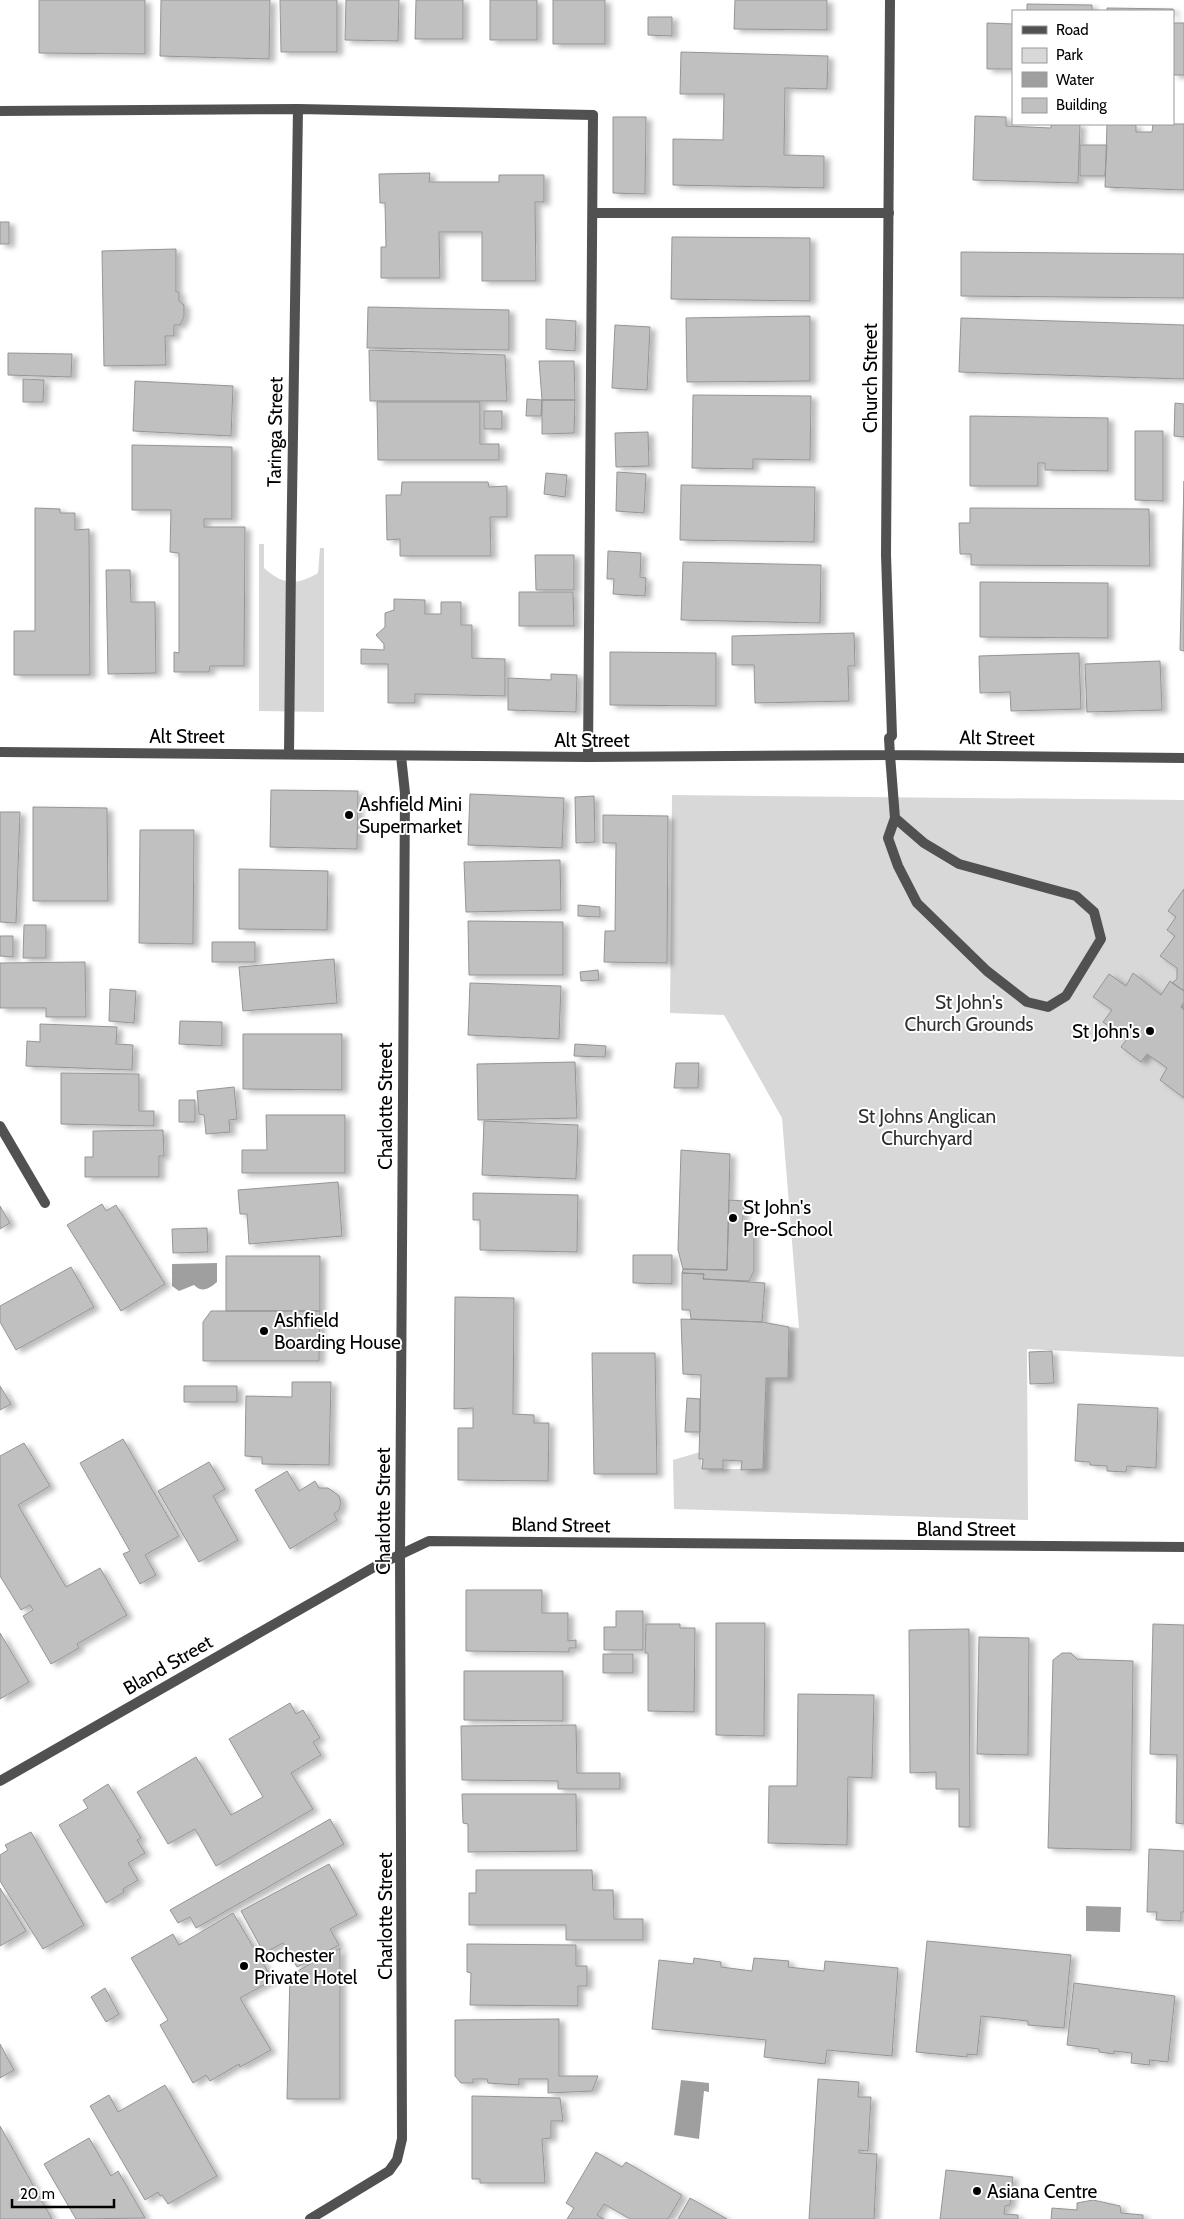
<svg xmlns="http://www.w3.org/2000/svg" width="1184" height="2219" font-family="Cabin,sans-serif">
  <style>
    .green { fill: #d8d8d8 }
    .water { fill: #9f9f9f }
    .building { fill: #c0c0c0; stroke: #959595; filter: url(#shadow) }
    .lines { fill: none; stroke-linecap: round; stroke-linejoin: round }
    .service { stroke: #515151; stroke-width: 10 }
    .pedestrian { stroke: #515151; stroke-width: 10 }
    .minor { stroke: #515151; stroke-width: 10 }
    .tertiary { stroke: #515151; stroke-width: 10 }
    .poi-dot { fill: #000; stroke: #fff; stroke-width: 2 }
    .labels { text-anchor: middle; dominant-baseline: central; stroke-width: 4; stroke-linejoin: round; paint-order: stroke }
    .street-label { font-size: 19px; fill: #000; stroke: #fff }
    .poi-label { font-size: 19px; fill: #000; stroke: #fff; text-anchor: start }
    .park-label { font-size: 19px; fill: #2f2f2f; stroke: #fff }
  </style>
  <defs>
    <filter id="shadow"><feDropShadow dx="5.5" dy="3" stdDeviation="2.5" flood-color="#0004"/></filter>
  </defs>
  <rect width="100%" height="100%" fill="#fff"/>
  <path class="green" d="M259 544H264V568C283 585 297 586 318 573L320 548H324V712L259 711Z
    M672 795 1184 800V1357L1027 1349 1028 1520 674 1509 673 1460 700 1452 702 1469H763L766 1378H788L789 1327 799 1328 782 1118 724 1015 670 1013Z"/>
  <path class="water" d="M217 1263V1282C209 1289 202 1293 194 1285L179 1291 172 1286V1264Z
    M1086 1906 1121 1907 1120 1932 1086 1931Z
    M681 2080 709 2083V2092L704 2091 699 2139 674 2135Z"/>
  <path class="building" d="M39 0H145V54L39 53Z
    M161 0H270L269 59 160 56Z
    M280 0H337V52H281Z
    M346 0H399L398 41 345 40Z
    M416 0H463V39H415Z
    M490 0H537V40H490Z
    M553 0H605V44H553Z
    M735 0H827V30L734 29Z
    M1027 4 1092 5V11H1027Z
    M1107 8 1173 9V23H1184V75H1173V11H1107Z
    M648 17H672V36L648 35Z
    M987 23 1013 24V69H987Z
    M681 52 828 56 827 89 785 88 784 155 824 156V188L673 185V139L723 140 724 94H680Z
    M975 116 1006 117V126L1051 128V124H1080L1078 183 973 180Z
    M613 117H646L645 194 613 193Z
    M1107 124 1136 125V132H1152L1153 124H1184V190L1105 187Z
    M1080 145H1107L1105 176H1080Z
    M430 173 429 182H499V175H544V202H535L536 281H482V232H439L440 278H381V247H386L385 203H380L379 174Z
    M0 222H9V244H0Z
    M672 237 810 238V301L671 299Z
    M176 249V292H179V301L184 305V317L180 325H174V336H165L166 365 104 366 102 251Z
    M961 252 1184 254V298L961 296Z
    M368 307 509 310V350L367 348Z
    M810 316V381L687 382 686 318Z
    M961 318 1184 325V379L959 372Z
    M546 319 576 321 575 351 546 349Z
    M615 325 650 327 647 390 612 388Z
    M369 350 505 355 507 401H370Z
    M8 353 72 354 71 377 8 375Z
    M539 361H574L575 400H542Z
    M23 379 44 380 43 402H23Z
    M135 381 233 386 231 436 133 431Z
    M693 395 811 396 810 460 753 459V469L692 468Z
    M527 399 542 400 541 416H526Z
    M542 400H575L574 433 542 434Z
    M377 402H480V444H499V460H378Z
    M1175 403 1184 404V437L1174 436Z
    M484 411H502V429H484Z
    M970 416 1108 418V471L1045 470V463H1038V486H970Z
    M1135 431H1163V501L1135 500Z
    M648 432 649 466 616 467 615 433Z
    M132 445 232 447V519H204V527H245L244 666H210L209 672H174V652L179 653V553L170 552 171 510H132Z
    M617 472 646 474 644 513 616 511Z
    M546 473 567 475 565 497 544 494Z
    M1184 481V651L1180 650Z
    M402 482H488L489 487 507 486V517H490L491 556H400V539L387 540 386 495H401Z
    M681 485 815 487 814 542 680 540Z
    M35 508 60 509V513H75V530L89 529 90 675H14V631H35Z
    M970 508 1149 509 1150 566 971 565V554H960L959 523H970Z
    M608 551 641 553 640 577 646 578 645 596 613 594 614 579H607Z
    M535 555H574V590H536Z
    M683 562 821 565 820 623 681 620Z
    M106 570H130L131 602H155L156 673 108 674Z
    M980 582 1108 583V638L980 637Z
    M519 592H573L574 626H519Z
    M394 599 425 600V614H441V602H461V625H472V658L505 659V696L415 694V703H388V664H361V649L384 650V644L376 635 385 627V613L394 610Z
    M854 633 855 666H848L849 701 755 703 754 665H732V636Z
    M610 652 716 653V706L610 705Z
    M1079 653 1081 709 1011 711 1010 692 980 693 979 656Z
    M1160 661 1162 710 1087 712 1085 664Z
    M551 674 577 675 576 712 508 710V678L551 680Z
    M271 790 358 791 357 849 270 847Z
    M470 794 564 798 562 848 468 845Z
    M594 796 595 842 576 843 575 797Z
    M33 807 107 808 108 901H33Z
    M0 812H20L16 923 0 922Z
    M603 815 668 816 667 963 604 962 605 931H615L616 843H603Z
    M140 830H194L193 944 139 943Z
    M560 860 561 910 466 912 464 862Z
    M239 869 328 871 327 930 239 929Z
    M1184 889V991L1172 983 1177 979V968L1160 956 1175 936 1167 930 1176 917 1168 911Z
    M578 905 600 907V917L578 916Z
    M468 921 563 922V975H469Z
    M24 925H46V958H23Z
    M0 936H13V957L0 956Z
    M212 942H255V962H212Z
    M334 959 337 1003 243 1011 239 967Z
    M85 962 86 1017H46V1008H0V963Z
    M598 970 599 980 581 981 580 972Z
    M1133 973 1161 995 1170 981 1184 991V1002L1181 1007 1184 1010V1098L1160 1080 1167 1068 1147 1054 1141 1062 1121 1047 1127 1039 1103 1022 1112 1010 1093 997 1109 974 1126 986Z
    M470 983 561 986 559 1039 468 1035Z
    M110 989 136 991 134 1023 109 1021Z
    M180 1021 222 1022V1046L179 1044Z
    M40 1024 117 1027 116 1044 133 1045 132 1070 26 1066 27 1041 40 1042Z
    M243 1034H342V1090L243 1089Z
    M575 1044 606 1046 605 1057 574 1056Z
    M575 1062 577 1118 478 1120 477 1064Z
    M676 1063H699L698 1088H674Z
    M61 1073 139 1074V1111H154V1126L61 1124Z
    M234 1087 237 1119 229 1120 230 1132 206 1134 204 1115 199 1114 197 1091Z
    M179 1100H195V1122H179Z
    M266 1115H345V1173H242V1150H267Z
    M484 1121 578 1125 576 1179 482 1175Z
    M163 1130 164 1156H159V1177H85V1157H93V1131Z
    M681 1150 730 1154 727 1270 683 1269 678 1250Z
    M338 1182 342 1236 249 1244 247 1214H240L238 1190Z
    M473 1193 578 1195 577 1252 480 1250V1220H473Z
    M729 1200 744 1201 742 1231 754 1233V1271L749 1281 703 1279 704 1274 682 1273 683 1269 727 1270Z
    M102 1204 106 1211 116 1205 165 1284 121 1311 67 1225Z
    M0 1206 10 1223 0 1229Z
    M207 1228 208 1252 173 1253 172 1229Z
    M633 1255H672V1284L633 1283Z
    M226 1256H320V1311H226Z
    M71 1267 94 1307 16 1350 0 1322V1306Z
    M682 1273 704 1274 703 1279 765 1283 762 1322 691 1319 690 1310H682Z
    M455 1297 514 1298 513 1414 534 1415V1423H549L548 1481 458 1480V1428H473V1408L454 1409Z
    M211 1311H320L319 1361H203V1322Z
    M681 1319 762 1322 789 1327 788 1378H766L763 1469 741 1470 742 1461 723 1460V1469H702L703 1459H699L701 1375 683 1374Z
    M1052 1351 1054 1383 1030 1384 1029 1352Z
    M592 1353H655L657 1474H594Z
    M292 1382H331L329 1465 262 1464V1457L245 1456 246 1396 292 1397Z
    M0 1386 11 1404 0 1410Z
    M184 1386H237V1402H184Z
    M687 1398 700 1399V1432H685Z
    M1078 1404 1158 1408 1156 1468 1127 1466 1126 1472 1107 1471V1466L1090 1465V1462L1075 1461Z
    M123 1439 179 1536 145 1555 156 1575 140 1584 123 1554 130 1551 80 1463Z
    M24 1443 50 1486 18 1505 66 1587 100 1568 127 1615 77 1644 79 1648 51 1664 23 1616 33 1610 30 1605 21 1610 0 1576V1456Z
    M209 1462 225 1489 213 1496 238 1540 199 1562 158 1491Z
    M287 1471 299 1491 315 1481 319 1488H328L334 1492 339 1496 341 1503 339 1510 334 1514 337 1520 290 1549 255 1490Z
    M466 1590H542V1613H568V1641L576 1640V1648H569V1652L466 1651Z
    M616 1611H643V1650H604V1627H616Z
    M716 1623H765L764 1736 716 1735Z
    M646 1624H680V1628H695L694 1712 648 1711V1653H645Z
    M1153 1624 1184 1625V1824L1176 1823 1177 1755 1150 1754Z
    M969 1629 970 1827H959V1789H936V1772L910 1773 909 1630Z
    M0 1633 29 1682 0 1699Z
    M979 1637 1029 1638 1028 1755 977 1754Z
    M1062 1653H1071L1077 1659 1133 1661 1131 1850 1048 1848 1053 1660Z
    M603 1654H633V1673H603Z
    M464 1671H563V1721L464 1720Z
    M798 1694 874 1695 872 1778 848 1777 847 1845 768 1843 769 1786H797Z
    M290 1703 296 1714 303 1710 320 1738 313 1742 321 1755 291 1773 313 1809 216 1866 195 1829 168 1844 137 1792 196 1757 231 1815 263 1797 229 1739Z
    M576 1725 577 1773H620V1789H558V1781L462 1780 461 1726Z
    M108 1784 141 1838 137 1840 145 1853 128 1863 138 1880 123 1889 124 1892 106 1903 59 1825 88 1808 83 1800Z
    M462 1794H576L577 1851 468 1852V1824L463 1823Z
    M330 1819 344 1844 196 1928 190 1917 178 1923 170 1910Z
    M31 1832 84 1925 43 1949 0 1881V1855L8 1850 5 1845Z
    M1149 1849 1184 1851V1912H1181V1921L1156 1920 1157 1912H1147Z
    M329 1864 357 1915 330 1929 339 1945 297 1967 283 1943 264 1953 241 1911Z
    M476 1870H592L593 1890H613L614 1919H643V1940H566V1925H469V1893H476Z
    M0 1888 26 1931 0 1946Z
    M233 1913 273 1980 240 1998 271 2050 240 2067 239 2064 210 2081 206 2075 193 2083 160 2025 168 2020 131 1958 173 1934 179 1945Z
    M927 1941 1071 1955 1064 2028 1028 2025V2021L981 2016 977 2055 967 2054V2057L916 2052Z
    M467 1944 576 1945V1966H587V1986H578V2006L470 2005 471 1973 467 1972Z
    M340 1948V2099H287L290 1975Z
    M694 1958 721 1962V1967L752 1971 754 1958 789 1961 788 1967 824 1971 825 1961 898 1968 892 2056 827 2050 825 2064 764 2057 766 2040 652 2029 659 1960 693 1964Z
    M1074 1983 1175 1996 1168 2062 1149 2060 1150 2065 1131 2063 1132 2053 1114 2051V2054L1099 2052V2049L1067 2045Z
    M105 1988 119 2014 106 2022 91 1997Z
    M559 2019V2076H598L592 2091 548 2093V2079H519V2085L488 2083 487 2079H473V2083H461L455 2076V2020Z
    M0 2044 14 2070 0 2078Z
    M818 2079 859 2082 858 2097H871L868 2151 859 2150V2153L877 2154 874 2219H809Z
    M165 2085 217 2176 168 2204 162 2195 160 2196 158 2192 145 2200 90 2106 109 2095 118 2112Z
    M472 2096 560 2098 563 2121H551V2138L542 2139 545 2183H480V2179H472Z
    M0 2126 52 2219H0Z
    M89 2138 111 2176 118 2171 145 2218 76 2219 44 2164Z
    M596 2152 622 2167 626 2162 682 2195 668 2219H630L604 2204 597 2215 604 2219H567L574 2208 566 2203Z
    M946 2170 1013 2177 1010 2205 1005 2206 1004 2214 1018 2215V2219H940Z
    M690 2198 727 2219H678Z
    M1093 2200 1120 2206 1121 2213 1143 2215V2219H1051L1052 2208 1077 2210V2203Z"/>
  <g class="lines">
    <path class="service" d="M594 213H889
      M890 755 895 818 924 843 959 864 1076 896 1094 912 1101 939 1066 996 1048 1007 1027 1002 987 971 917 903 898 866 888 838 895 818
      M588 757 593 115"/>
    <path class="pedestrian" d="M289 754 291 565"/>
    <path class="minor" d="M890 0 886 555 892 736 889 738 890 755
      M0 111 298 109 593 115
      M291 565 298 109
      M0 752 588 757 890 755 1184 758
      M0 1126 45 1203
      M310 2219 389 2171 397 2160 402 2139 400 1554 405 793 401 756"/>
    <path class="tertiary" d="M0 1781 376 1566 429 1541 1184 1547"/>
  </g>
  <g class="poi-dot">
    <circle cx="349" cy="815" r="5"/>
    <circle cx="1150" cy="1031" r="5"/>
    <circle cx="733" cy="1218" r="5"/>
    <circle cx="264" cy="1331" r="5"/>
    <circle cx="244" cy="1966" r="5"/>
    <circle cx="977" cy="2191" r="5"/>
  </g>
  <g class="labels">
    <g class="street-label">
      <text transform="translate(870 378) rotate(-90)">Church Street</text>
      <text transform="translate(275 432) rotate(-89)">Taringa Street</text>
      <text x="187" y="736">Alt Street</text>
      <text transform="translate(997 738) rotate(1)">Alt Street</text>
      <text x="592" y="740">Alt Street</text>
      <text transform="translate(385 1106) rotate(-90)">Charlotte Street</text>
      <text transform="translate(383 1511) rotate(-90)">Charlotte Street</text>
      <text transform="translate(561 1525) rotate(1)">Bland Street</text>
      <text x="966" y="1529">Bland Street</text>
      <text transform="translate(168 1665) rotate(-30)">Bland Street</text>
      <text transform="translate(385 1916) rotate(-90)">Charlotte Street</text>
    </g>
    <g class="poi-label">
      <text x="359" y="804">Ashfield Mini<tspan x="359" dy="22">Supermarket</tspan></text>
      <text x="1140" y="1031" text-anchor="end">St John's</text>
      <text x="743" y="1207">St John's<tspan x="743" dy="22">Pre-School</tspan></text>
      <text x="274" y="1320">Ashfield<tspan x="274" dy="22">Boarding House</tspan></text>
      <text x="254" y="1955">Rochester<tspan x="254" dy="22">Private Hotel</tspan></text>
      <text x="987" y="2191">Asiana Centre</text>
    </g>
    <g class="park-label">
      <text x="969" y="1002">St John's<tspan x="969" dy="22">Church Grounds</tspan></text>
      <text x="927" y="1116">St Johns Anglican<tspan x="927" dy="22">Churchyard</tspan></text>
    </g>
  </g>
  <rect x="1012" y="10" width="162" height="115" fill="#ffffff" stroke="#999999"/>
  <rect x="1022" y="26" width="25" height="8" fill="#515151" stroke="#999999"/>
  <text x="1056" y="35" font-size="15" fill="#000000">Road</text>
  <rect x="1022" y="48" width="25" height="15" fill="#d8d8d8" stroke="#999999"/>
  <text x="1056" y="60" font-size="15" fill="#000000">Park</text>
  <rect x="1022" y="72" width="25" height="15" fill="#9f9f9f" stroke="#999999"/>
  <text x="1056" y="85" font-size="15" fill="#000000">Water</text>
  <rect x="1022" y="98" width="25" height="15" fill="#c0c0c0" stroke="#999999"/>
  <text x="1056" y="110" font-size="15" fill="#000000">Building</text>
  <path d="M12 2199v8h102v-8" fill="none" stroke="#000000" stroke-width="2.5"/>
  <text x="20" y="2199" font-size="15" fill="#000000" stroke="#ffffff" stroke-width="4" paint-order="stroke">20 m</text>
</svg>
